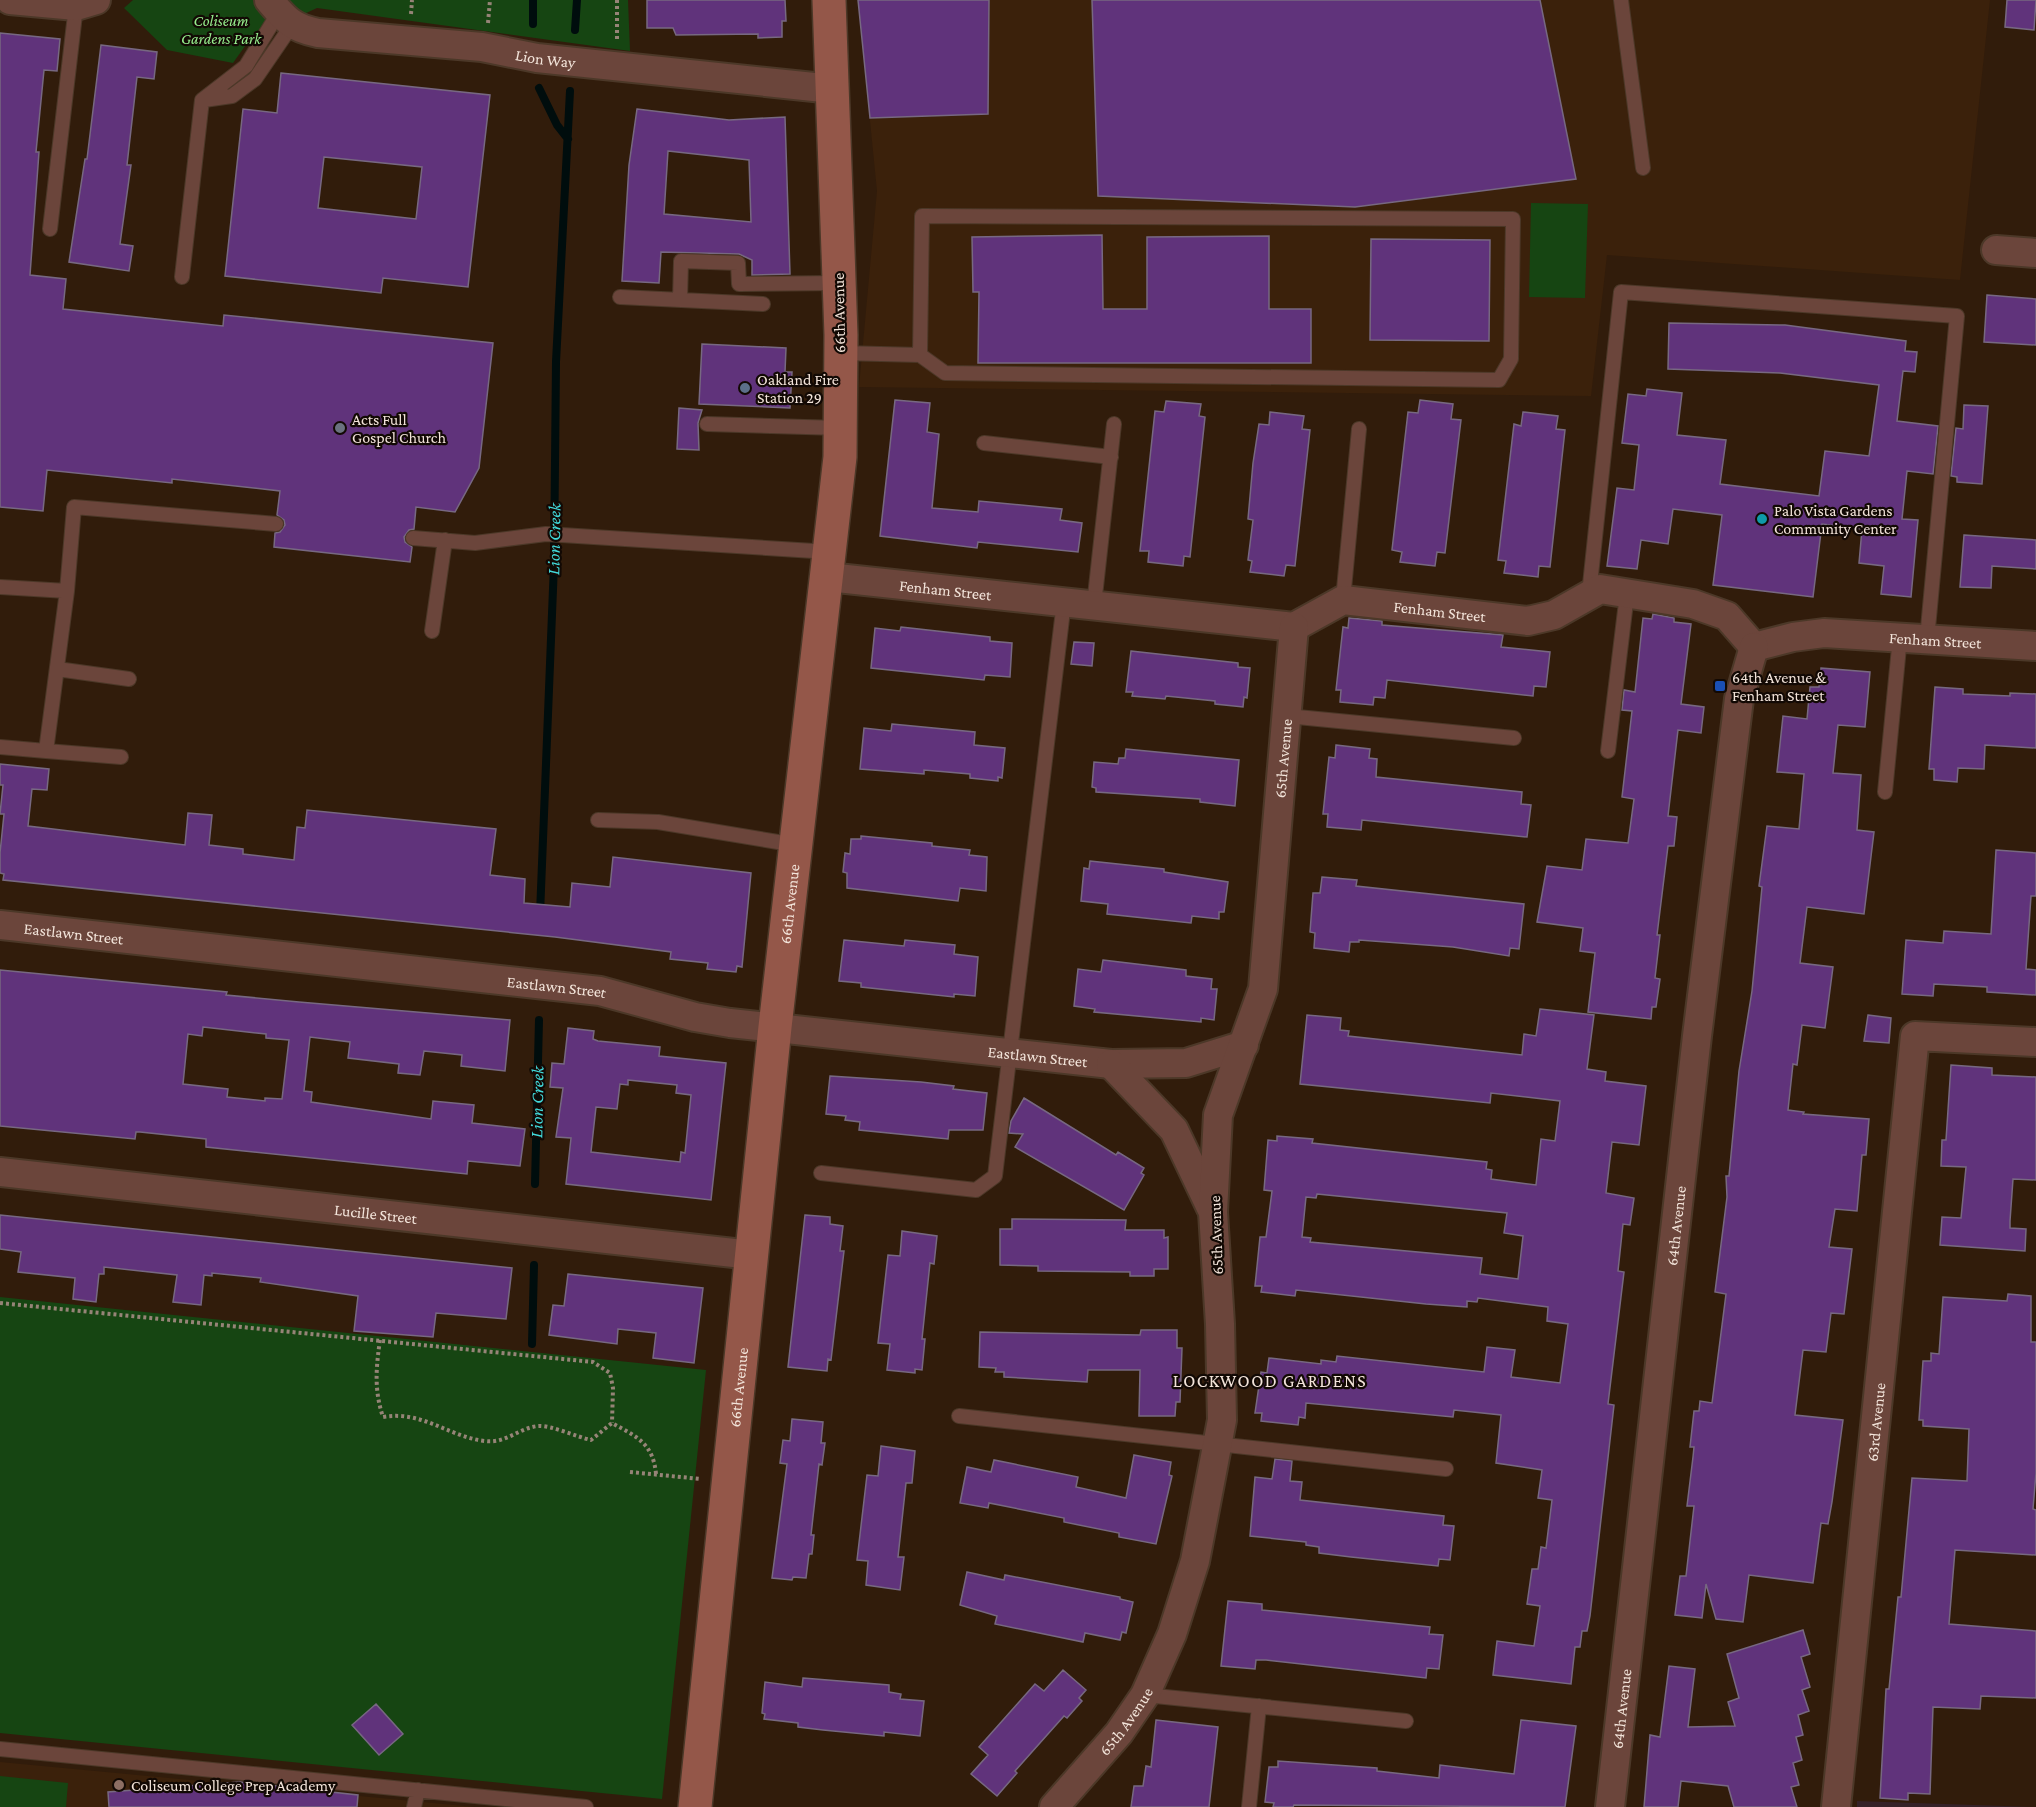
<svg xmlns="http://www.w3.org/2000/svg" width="2036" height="1807" font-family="'Crimson Pro',serif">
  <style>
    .commercial { fill: #352228 }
    .built { fill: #3b210b }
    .green { fill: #164512 }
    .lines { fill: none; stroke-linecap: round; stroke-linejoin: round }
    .stream { stroke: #000d0d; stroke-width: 8 }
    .building { fill: #60337b; stroke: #776881; stroke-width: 1.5; fill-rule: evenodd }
    .lane-casing { stroke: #4c3828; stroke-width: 16 }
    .street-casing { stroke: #4c3828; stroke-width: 32 }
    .secondary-casing { stroke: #4c3828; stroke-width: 36 }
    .path { stroke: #968477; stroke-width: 4; stroke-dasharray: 3 3; stroke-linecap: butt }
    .lane { stroke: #6b453b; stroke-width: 14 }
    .street { stroke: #6b453b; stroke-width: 28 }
    .secondary { stroke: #945749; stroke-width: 33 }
    .service-dot { fill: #5c6f8a; stroke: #120904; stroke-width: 2 }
    .worship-dot { fill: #6b7280; stroke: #120904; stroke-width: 2 }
    .culture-dot { fill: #0f9aa8; stroke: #120904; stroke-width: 2 }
    .transit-dot { fill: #1a4fb4; stroke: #120904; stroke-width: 2 }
    .education-dot { fill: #8d6e63; stroke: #120904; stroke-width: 2 }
    .labels { text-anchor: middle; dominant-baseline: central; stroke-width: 4.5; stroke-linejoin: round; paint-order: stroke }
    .park-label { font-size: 16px; font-style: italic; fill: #96ed8d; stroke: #120904 }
    .street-label { font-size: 16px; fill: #f2e3d9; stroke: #120904 }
    .poi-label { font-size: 16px; fill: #f2e3d9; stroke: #120904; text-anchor: start }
    .water-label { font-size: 18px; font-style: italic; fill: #42d9db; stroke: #120904 }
    .neighbourhood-label { font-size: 18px; letter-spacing: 1.5px; fill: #f2e3d9; stroke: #120904 }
  </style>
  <rect width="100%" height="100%" fill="#311c0b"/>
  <path class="commercial" d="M1857 1801 2036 1807H1857Z"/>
  <path class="built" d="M858 0H1990L1960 280 1607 255 1591 396 859 387 877 191Z
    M0 1762 475 1807H0Z"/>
  <path class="green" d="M133 0H628L630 51 317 8 250 39 233 63 167 50 124 8Z
    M1531 203 1588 204 1585 298 1529 297Z
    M0 1297 706 1370 662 1799 0 1733Z
    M0 1776 68 1783 66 1807H0Z"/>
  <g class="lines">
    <path class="stream" d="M533 0V24
      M575 30 577 0
      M539 88 557 125 568 139
      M540 914 554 564 556 362 570 91
      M535 1184 539 1020
      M532 1344 534 1265"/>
  </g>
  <path class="building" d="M647 0H785L786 21H782V37L758 38V34L676 35 673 28H647Z
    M858 0H989L988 114 870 118Z
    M1092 0H1540L1576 179 1355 207 1098 196Z
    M2007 0H2036L2034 30 2005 27Z
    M0 33 60 39 57 71 44 70 36 152H39L30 275 66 279 63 309 223 326 224 315 493 343 479 468 455 512 416 507 414 529 409 530 404 537 405 542 412 547 410 562 274 547 275 533 280 532 285 525 284 520 277 515 280 491 172 479V483L47 470 43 511 0 507Z
    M101 45 157 52 154 79 137 77 127 165H131L120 244 133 246 129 271 69 262 85 159H87Z
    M281 73 490 95 468 287 383 278 381 293 225 276 243 109 277 113ZM324 157 422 167 416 219 318 208Z
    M637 109 729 120 785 117 790 274 752 275V260L739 254 661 252 659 283 622 281 629 165ZM668 151 749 160 751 222 664 214Z
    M1102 235 1103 309H1147V237L1269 236V309H1311V363H978L979 292H973L972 237Z
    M1371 239 1490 240 1489 341 1370 340Z
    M1987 295 2036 299V345L1984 342Z
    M1669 323 1785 325 1906 341 1905 351 1917 352 1915 372 1903 371 1897 421 1938 426 1933 474 1907 471 1902 519 1918 520 1911 597 1881 594 1884 566 1859 563 1862 529 1822 524 1813 597 1713 585 1722 515 1673 509 1668 544 1641 540 1637 569 1607 566 1617 488 1634 490 1639 445 1622 443 1628 394 1646 396 1647 389 1682 393 1677 435 1726 440 1720 484 1819 496 1825 451 1869 456 1879 385 1780 373 1668 369Z
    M702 344 786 348 785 372H792L790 408 699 404Z
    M895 400 930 403 927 432 939 434 932 508 978 512 979 501 1062 509 1060 520 1082 523 1078 552 978 542 977 548 880 536Z
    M1420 400 1453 404 1451 419 1461 420 1445 553 1437 552 1435 566 1400 562 1402 552 1392 550 1408 412 1418 413Z
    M1166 401 1201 404 1199 416 1205 417 1190 557 1184 556 1183 566 1148 562 1149 551H1140L1155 411 1164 412Z
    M1964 405 1988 406 1982 484 1957 482V477L1951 476 1956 428 1963 429Z
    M679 408 702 410 698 423 699 450 677 449Z
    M1270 412 1304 416 1302 429 1310 430 1295 566 1286 565 1284 576 1250 572 1252 561 1248 560 1253 520 1248 519 1253 463 1259 424 1269 425Z
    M1523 412 1558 416 1556 429 1565 430 1550 567 1539 566 1538 577 1504 573 1506 561 1498 560 1514 424 1521 426Z
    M1964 535 2036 540V569L1992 566 1991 588 1960 587Z
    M1653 614 1674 618V622L1691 624 1681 704 1704 707 1701 733 1678 730 1668 816 1677 817 1674 846H1668L1657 935H1660L1655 978 1660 979 1656 1007H1652L1651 1019 1588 1012 1595 953 1580 951 1583 928 1537 922 1547 866 1582 870 1586 839 1628 843 1634 799 1622 797 1632 711 1622 710 1624 690 1635 692 1643 618 1652 619Z
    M1349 618 1382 621V625L1503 635 1501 647 1550 652 1546 687 1534 686 1533 696 1387 680 1385 698 1374 697 1373 705 1340 702 1341 690H1336L1343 627 1348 628Z
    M901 627 990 637V641L1012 643 1010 677 985 675 984 680 871 668 875 628 900 631Z
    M1074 642 1094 643 1092 666 1071 664Z
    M1131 651 1238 663V667L1250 668 1247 698 1244 697 1243 707 1215 704V701L1166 696 1165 699 1132 696 1133 692H1126Z
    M1821 668 1870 672 1865 727 1838 725 1833 773 1861 775 1857 830 1874 832 1864 914 1807 907 1800 963 1833 967 1825 1028 1802 1025 1797 1065 1793 1064 1788 1110 1804 1112 1803 1114 1869 1119 1866 1155H1862L1857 1211 1835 1209 1829 1247 1852 1249 1844 1314 1831 1313 1826 1352 1803 1350 1795 1415 1843 1420 1832 1502 1828 1524 1821 1523 1813 1583 1749 1575 1743 1622 1716 1619 1706 1584 1702 1618 1675 1615 1680 1576H1686L1694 1506H1687L1693 1457 1694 1447H1690L1694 1411H1699L1700 1401 1712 1403 1726 1294 1715 1292 1727 1197 1726 1176H1729L1739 1071 1752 991 1762 887 1759 886 1767 826 1799 829 1804 774 1777 772 1783 716 1807 719 1810 687H1819Z
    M1935 687 1963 689V694L2010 696V693L2036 694V748L1985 745 1984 769 1958 768 1957 782 1934 780V769H1929Z
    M892 724 975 732 974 745 1005 748 1002 778 998 777V781L970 778V774L924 770V774L860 769 864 728 891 731Z
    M1336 745 1370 749 1369 758 1377 759 1376 777 1522 792 1521 804 1531 805 1527 837 1362 820 1361 830 1327 827 1328 814H1323L1329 757 1335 758Z
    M1126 749 1239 760 1235 806 1200 802V799L1096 792V788L1092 787 1094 762 1118 764 1119 758H1125Z
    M0 764 49 769 47 790 32 789 28 826 53 829 185 845 188 813 212 815 209 845 243 849V854L294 860 297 827 305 828 307 810 496 829 490 875 525 879 524 903 570 907 572 883 610 887 613 857 751 873 742 967 737 966 736 972 707 969 708 963 670 959 671 952 555 937 3 880 4 874 0 873V853L4 814H0L3 785H0Z
    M861 836 932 843V846L970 850 969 855 987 857 986 891 960 888 958 901 847 888V873L843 872 845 853 850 854 851 839H861Z
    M1996 850 2036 853V896H2031L2026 969 2036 970V995L1987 992V987L1934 984 1933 996 1902 994 1906 940 1943 943 1944 931 1991 934Z
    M1090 861 1164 869V872L1228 882 1224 912H1219V919L1192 916 1191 923 1107 914 1108 904 1081 901 1084 868 1089 869Z
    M1322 877 1357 880 1356 886 1524 904 1519 949 1510 948 1509 956 1453 947 1359 940V942H1350L1349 952 1314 948 1315 933 1310 932 1313 893H1320Z
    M844 940 904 946 905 940 955 945 954 954 978 957 975 996 954 994V997L861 987V983L839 981Z
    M1103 960 1186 970V976L1212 979 1211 989H1217L1214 1020 1201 1018V1022L1094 1012 1095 1009 1074 1006 1078 969 1101 972Z
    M0 970 227 992 226 995 299 1002 510 1020 505 1071 461 1066 462 1055 424 1051 420 1075 398 1073 399 1064 348 1058 350 1042 310 1037 304 1091 312 1092 311 1102 431 1119 433 1101 474 1105 472 1123 525 1129 520 1166 468 1161 467 1174 206 1147V1139L140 1132H136L135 1139 0 1126ZM203 1027 266 1034V1038L289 1040 282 1099 265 1098V1101L227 1097 228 1089 183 1084 188 1034 202 1036Z
    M1540 1009 1594 1015 1587 1069 1606 1072 1605 1081 1646 1086 1639 1145 1612 1142 1606 1193 1634 1198 1630 1225 1623 1224 1618 1271 1624 1272 1608 1404 1614 1405 1590 1616 1587 1631H1582L1580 1647H1575L1571 1684 1493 1675 1497 1641 1534 1646 1540 1606 1527 1604 1532 1569H1538L1541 1547 1546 1548 1552 1500 1538 1498 1542 1470 1496 1463 1501 1415 1454 1410 1453 1417 1306 1403 1305 1418 1299 1417 1298 1425 1261 1421 1262 1413H1255L1261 1372 1267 1373 1269 1358 1321 1364V1360L1336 1362 1337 1356 1484 1372 1487 1347 1515 1350 1511 1377 1560 1383 1568 1324 1547 1321 1548 1307 1478 1298 1477 1302 1467 1301V1307L1426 1304 1296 1290 1295 1296 1261 1292 1262 1286H1255L1260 1237H1266L1272 1191 1264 1190 1268 1140 1277 1141V1136L1313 1139 1312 1143 1487 1162 1486 1169 1492 1170 1491 1179 1536 1185 1541 1139 1555 1141 1560 1101 1491 1093 1490 1103 1300 1084 1307 1015 1341 1018 1340 1030 1349 1031 1348 1036 1522 1055 1524 1034 1536 1036ZM1317 1194 1507 1213 1504 1233 1523 1236 1518 1279 1480 1274 1482 1258 1310 1242 1311 1238 1302 1237 1306 1197 1316 1198Z
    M1868 1015 1891 1018 1889 1043 1864 1041Z
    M568 1028 594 1031 593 1039 598 1041 660 1047 659 1056 726 1063 711 1200 566 1184 571 1138 556 1137 563 1088 550 1087 552 1063 564 1064ZM628 1080 677 1085 676 1093 691 1095 685 1153 681 1152 680 1162 591 1152 596 1107 617 1109 620 1084 628 1085Z
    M1951 1065 1992 1068V1075L2036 1077V1180L2013 1179 2010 1221V1228L2026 1229 2025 1251 1940 1245 1942 1217 1961 1218 1966 1167 1941 1166 1942 1140H1946Z
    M830 1076 921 1082 954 1086 953 1089 987 1093 983 1130H949L948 1139 859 1130 860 1122 845 1120 846 1116 826 1114Z
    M1024 1098 1116 1155 1118 1152 1144 1168 1141 1173 1144 1175 1124 1210 1015 1147 1023 1134 1009 1133 1011 1121Z
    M0 1215 512 1268 506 1319 436 1313 433 1337 354 1331 358 1296 260 1282 261 1278 212 1273V1276L204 1275 201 1305 173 1302 177 1275 104 1267V1274H99L96 1302 73 1299 75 1278 18 1272 21 1252 0 1249Z
    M805 1215 830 1217V1224L843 1226 840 1251H844L831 1360 828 1359 827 1371 788 1367Z
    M1012 1219 1126 1220 1125 1230H1164V1238L1168 1237V1269H1154V1276H1130V1272L1038 1271V1266L1000 1265V1229H1012Z
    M902 1231 937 1236 934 1264 930 1263 922 1339H925L922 1370 915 1369V1373L887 1370 890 1344 878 1343 888 1255 900 1256Z
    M568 1274 703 1288 694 1363 653 1358 656 1333 618 1329 617 1344 549 1335 553 1305 564 1306Z
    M2008 1294 2031 1296V1342H2036V1473L2033 1509 2036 1510V1555L1955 1550 1949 1624 2036 1631V1698L1981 1696 1980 1709 1933 1707 1930 1794 1908 1793V1800L1880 1798 1886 1689H1889L1898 1597H1901L1912 1478 1967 1481 1969 1429 1923 1426V1420H1919L1923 1361H1931V1353L1939 1354 1943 1297 2007 1301Z
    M1141 1330H1177V1348H1182L1180 1402H1176L1175 1416H1139L1140 1370H1088L1087 1382 1004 1377V1372H995L996 1368 979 1367 980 1332 1140 1335Z
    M792 1419 823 1422 821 1443H825L822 1465 819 1464 811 1535H814L812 1554H809L806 1578 793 1577 792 1580 772 1578 787 1464 780 1463 783 1440 790 1441Z
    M881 1446 915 1451 912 1483H906L898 1557H904L900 1590 866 1585 868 1561 857 1560 867 1475 878 1476Z
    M1134 1455 1171 1462 1169 1475 1172 1476 1156 1544 1119 1537V1533L1064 1522V1518L989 1503 988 1508 960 1503 967 1467 991 1472 994 1460 1078 1477 1076 1487 1126 1498Z
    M1275 1459 1292 1461 1290 1481 1302 1482 1300 1500 1444 1516 1443 1525 1454 1526 1450 1560 1439 1559 1438 1566 1351 1557 1319 1553V1547L1306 1545V1542L1250 1536 1255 1477 1272 1479Z
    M967 1572 1004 1580 1005 1575 1120 1597V1599L1133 1602 1126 1633 1122 1632 1120 1640 1085 1633 1083 1642 995 1624 997 1616 960 1605Z
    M1228 1601 1262 1604V1610L1430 1627 1429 1634 1443 1635 1439 1669 1427 1668 1426 1678 1266 1660H1256L1255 1669 1221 1666Z
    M1803 1630 1810 1654 1801 1657 1810 1687 1802 1690 1809 1711 1798 1715 1803 1735 1796 1737 1802 1760 1793 1763 1799 1785 1791 1787 1797 1807H1734L1728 1786 1681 1781 1678 1807H1644L1650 1735 1660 1737 1669 1666 1695 1669 1688 1727 1735 1726 1728 1702 1739 1698 1727 1654Z
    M1063 1670 1086 1690 1079 1698 1082 1701 1067 1718 1064 1716 1015 1771 1017 1773 997 1796 971 1774 988 1755 979 1747 1035 1684 1044 1691Z
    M803 1678 889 1685V1692L901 1694 900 1699 924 1701 920 1736 884 1732V1736L823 1730 798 1727V1723L764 1719 765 1714 762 1713 765 1682 802 1687Z
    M376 1704 403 1734 379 1755 352 1725Z
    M1156 1720 1218 1727 1209 1807H1131L1134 1786H1143L1146 1766 1151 1767Z
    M1521 1720 1576 1726 1565 1807 1294 1805 1293 1807H1273L1274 1803 1265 1802 1269 1767H1278V1761L1377 1768V1771L1439 1778 1440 1765 1514 1774Z
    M240 1782 358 1795 357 1807H109L108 1792Z"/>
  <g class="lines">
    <defs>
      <path id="lane" d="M1621 0 1643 168
        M204 100 232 96 255 79 292 25
        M50 229 76 6
        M182 277 202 100 246 66 279 12
        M620 297 763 304
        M680 300 681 261 738 263 739 284 839 283
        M841 353 920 355 945 373 1499 380 1511 359 1513 219 922 216 920 355
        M707 424 840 428
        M984 443 1111 457
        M413 538 475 543 546 534 830 552
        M0 587 67 591 74 507 276 524
        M1589 594 1621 292 1957 316 1927 639
        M1343 600 1359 429
        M1094 605 1114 424
        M432 631 445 540
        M57 669 129 679
        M1287 716 1514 738
        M0 747 46 751 67 591
        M46 751 121 757
        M1608 751 1627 594
        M1885 792 1900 637
        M598 820 658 822 796 845
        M821 1173 976 1190 995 1176 1064 602
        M959 1416 1446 1469
        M1145 1695 1406 1721
        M0 1749 586 1807
        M414 1807 418 1790
        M1249 1807 1259 1706"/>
      <g id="street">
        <path d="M10 0 76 6 96 0"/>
        <path id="s1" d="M269 0C285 19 292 28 318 33L482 47 537 58 833 89"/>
        <path d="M1996 250 2036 253"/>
        <path id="s2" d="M828 577 1294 627 1343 600 1528 621 1554 615 1600 589 1693 604 1727 616 1754 647"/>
        <path id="s3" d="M1754 647 1793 637 1824 633 2036 646"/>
        <path id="s4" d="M0 925 600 991 695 1017 730 1023 1111 1064 1186 1063 1244 1045"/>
        <path d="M1111 1064 1174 1130 1211 1208"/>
        <path id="s5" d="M0 1172 752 1255"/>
        <path id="s6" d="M1054 1807 1119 1733 1145 1695 1172 1634 1195 1561 1222 1420 1220 1324 1213 1212 1218 1115 1263 989 1294 627"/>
        <path id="s7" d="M1610 1807 1697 1036 1739 699 1754 647"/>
        <path id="s8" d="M1836 1807 1915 1036 2036 1042"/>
      </g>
      <g id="secondary">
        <path id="s9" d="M695 1807 775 1027 840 457 841 335 829 0"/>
      </g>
    </defs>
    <use href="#lane" class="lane-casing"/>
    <use href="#street" class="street-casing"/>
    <use href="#secondary" class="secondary-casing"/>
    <path class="path" d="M617 0V41
      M411 14 412 0
      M488 23 490 0
      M0 1303 593 1362 610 1373 613 1388 612 1423
      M380 1340C376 1368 374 1390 383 1417 422 1410 449 1437 485 1441 505 1444 519 1428 538 1426 551 1425 577 1437 591 1440L612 1423C637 1437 653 1443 656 1474
      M630 1472 701 1479"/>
    <use href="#lane" class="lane"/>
    <use href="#street" class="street"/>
    <use href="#secondary" class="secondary"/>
  </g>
  <circle class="service-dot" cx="745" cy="388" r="6"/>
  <circle class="worship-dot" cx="340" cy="428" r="6"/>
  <circle class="culture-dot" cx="1762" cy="519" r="6"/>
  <rect class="transit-dot" x="1714" y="680" width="12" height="12" rx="3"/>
  <circle class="education-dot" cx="119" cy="1785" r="6"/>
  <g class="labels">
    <g class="park-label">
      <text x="221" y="20">Coliseum<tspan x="221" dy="18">Gardens Park</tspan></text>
    </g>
    <g class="street-label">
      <text stroke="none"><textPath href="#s1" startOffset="290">Lion Way</textPath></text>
      <text transform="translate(839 313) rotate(-91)">66th Avenue</text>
      <text stroke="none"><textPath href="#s2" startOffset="118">Fenham Street</textPath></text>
      <text stroke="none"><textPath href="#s2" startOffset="622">Fenham Street</textPath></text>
      <text stroke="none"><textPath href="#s3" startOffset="183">Fenham Street</textPath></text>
      <text stroke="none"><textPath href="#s6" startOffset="1102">65th Avenue</textPath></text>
      <text stroke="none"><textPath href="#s9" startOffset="908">66th Avenue</textPath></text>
      <text stroke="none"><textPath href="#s4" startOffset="74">Eastlawn Street</textPath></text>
      <text stroke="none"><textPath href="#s4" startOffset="560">Eastlawn Street</textPath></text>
      <text stroke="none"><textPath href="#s4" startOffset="1047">Eastlawn Street</textPath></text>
      <text stroke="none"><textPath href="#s5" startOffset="378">Lucille Street</textPath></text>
      <text stroke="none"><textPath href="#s7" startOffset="585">64th Avenue</textPath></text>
      <text transform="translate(1216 1235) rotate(-92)">65th Avenue</text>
      <text stroke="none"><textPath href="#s9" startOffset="422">66th Avenue</textPath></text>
      <text stroke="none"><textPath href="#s8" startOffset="387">63rd Avenue</textPath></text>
      <text stroke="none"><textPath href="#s7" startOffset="99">64th Avenue</textPath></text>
      <text stroke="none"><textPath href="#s6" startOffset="112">65th Avenue</textPath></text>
    </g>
    <g class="poi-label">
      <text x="757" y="379">Oakland Fire<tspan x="757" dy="18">Station 29</tspan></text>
      <text x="352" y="419">Acts Full<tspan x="352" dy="18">Gospel Church</tspan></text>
      <text x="1774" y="510">Palo Vista Gardens<tspan x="1774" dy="18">Community Center</tspan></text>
      <text x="1732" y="677">64th Avenue &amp;<tspan x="1732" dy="18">Fenham Street</tspan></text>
      <text x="131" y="1785">Coliseum College Prep Academy</text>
    </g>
    <g class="water-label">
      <text transform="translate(554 539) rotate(-89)">Lion Creek</text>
      <text transform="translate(537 1102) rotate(-89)">Lion Creek</text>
    </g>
    <g class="neighbourhood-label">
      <text x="1270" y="1381">LOCKWOOD GARDENS</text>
    </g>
  </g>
</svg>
